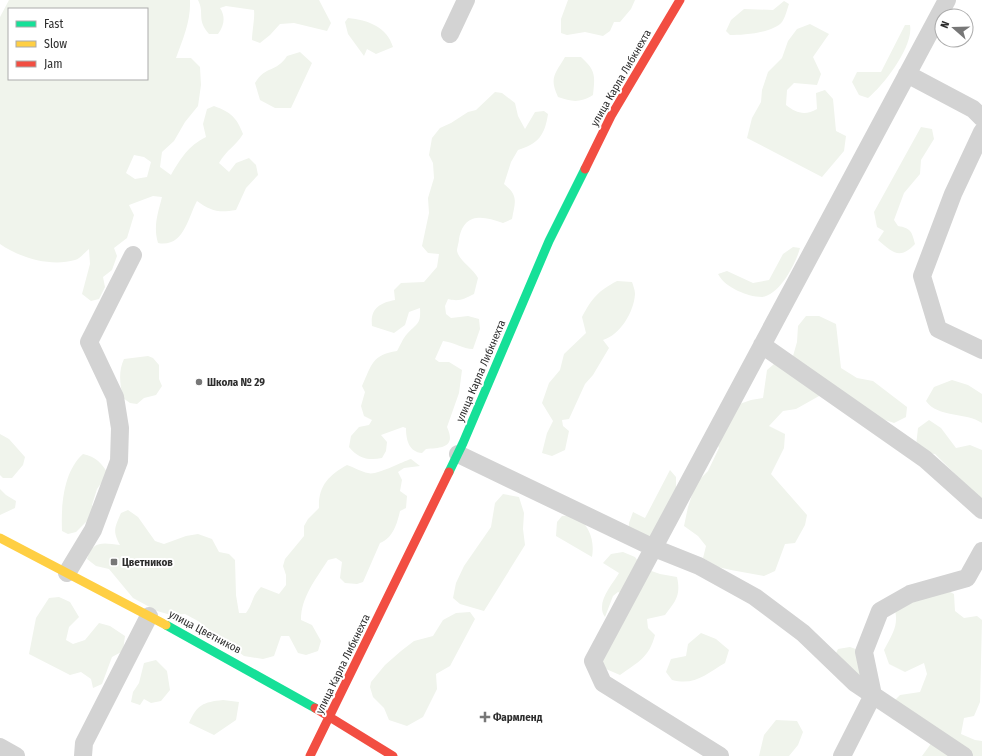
<svg xmlns="http://www.w3.org/2000/svg" width="982" height="756" font-family="'Fira Sans Condensed',sans-serif">
  <style>
    .green { fill: #f0f4ec; fill-rule: evenodd }
    .lines { fill: none; stroke-linecap: round; stroke-linejoin: round }
    .lane { stroke: #d3d3d3; stroke-width: 18 }
    .fast { stroke: #16e098; stroke-width: 9 }
    .slow { stroke: #ffcf43; stroke-width: 9 }
    .jam { stroke: #f24e42; stroke-width: 9 }
    .poi-dot { fill: #777; stroke: #fff; stroke-width: 1.5 }
    .labels { text-anchor: middle; dominant-baseline: central; stroke-width: 4; stroke-linejoin: round; paint-order: stroke }
    .street-label { font-size: 11px; fill: #2e2e2e; stroke: #fff }
    .poi-label { font-size: 11px; font-weight: bold; fill: #2e2e2e; stroke: #fff; text-anchor: start }
  </style>
  <rect width="100%" height="100%" fill="#fff"/>
  <path class="green" d="M9 0H190C191 21 183 39 176 58H191L200 67 201 85 198 106 185 122 174 141 162 152 160 167 171 175C181 158 188 146 206 137L203 124 207 109 214 106C231 112 237 118 243 134 235 147 227 149 219 163L229 172 236 163 249 158 256 165 258 175 246 188 236 210C218 213 211 211 197 201 188 217 184 248 158 243 153 226 158 213 162 197L153 196 129 205 134 215 127 238 114 248 117 256 112 270 103 277 105 287 99 299 91 301 82 294 90 264 89 249C85 252 80 259 75 260 51 267 20 258 0 244V17ZM9 9H147V79H9ZM134 155 144 157 151 162 147 177 135 179 126 173Z
    M198 0H319L331 23 327 31 294 23 280 24 270 35 260 43 252 40C252 31 255 18 254 10L226 6 220 8C226 17 224 26 218 34H209C196 19 205 14 198 0Z
    M568 0H635L631 9 620 22H614L610 31 603 36 585 32 567 35 561 33V19Z
    M784 1 789 4C787 10 785 18 782 22 773 33 743 35 730 35L726 31 731 20 744 9 773 10Z
    M348 18C368 20 387 27 393 47L376 54 367 49 364 56 348 34 345 22Z
    M810 24 829 34 813 57 821 74 817 85 794 83 787 90 786 105C796 113 805 116 817 109L816 93 825 90 833 99 836 131 846 136 844 151 822 177 747 138 752 118 761 102 762 90 768 72 782 58 788 41 797 29Z
    M905 25H910C914 46 884 85 868 98L859 95 852 82 857 72H881Z
    M300 52 312 63 291 108H275L260 100 255 83C266 65 276 73 287 56Z
    M565 57H581C596 71 595 75 593 95 580 103 572 102 558 97 549 78 555 74 565 57Z
    M495 92 502 93 515 103 518 116 525 129 535 112 544 111 548 114C545 135 538 144 518 150L511 162 504 184C519 196 515 202 512 219L503 223C483 216 464 212 459 239 459 242 457 248 457 251 459 261 473 268 478 278L474 294C464 299 459 302 448 299L445 306 446 314 451 318 468 316 479 319 480 329 473 349C463 349 454 342 443 341L435 359 439 362H449L462 370 459 393 447 427C456 447 443 448 426 449L422 453C409 452 406 440 406 428L403 427 381 435 387 442 386 451 382 458C368 461 358 458 349 447L351 436 359 427 369 425 372 420 364 416 361 406 365 392 362 386C372 364 372 355 397 351 400 346 403 338 407 334 417 323 421 325 420 308L409 312 405 325 394 333 372 326C370 309 379 303 395 300L394 290 401 283 424 282 437 267 439 254 428 253 422 246 429 213 428 198 434 178 433 163 429 155 432 138 440 128 451 123 468 112 476 110Z
    M921 127 932 129 934 139 921 160 920 174 904 193 894 220 898 226C911 228 912 232 915 244 900 260 893 253 878 240L884 231 877 227 874 212Z
    M793 247 800 248C796 263 780 295 762 297 754 297 745 294 738 291 729 286 723 283 718 274L727 271 753 283 769 280 783 254Z
    M617 281 632 282C633 285 635 290 635 294 634 312 620 335 603 340L609 348 593 375 585 384 569 419 562 420 563 426 569 431 565 450 552 456 542 453 547 433 553 421 542 403 549 383 560 370 564 354 586 333 582 317C592 298 598 291 617 281Z
    M806 316H819L836 324 841 368 857 378 873 381 907 407 906 417 894 423 853 409 828 391 796 409 783 411 769 426 785 434 784 448 771 474 807 515 805 525 795 543 785 544 775 571 764 576 731 570 718 567 703 558 706 546 698 536 684 526 688 507 696 483 708 471 719 448 714 436 728 408 751 400 763 398 767 370 781 358 793 356 797 342 798 326Z
    M148 356 153 358 159 365V379L162 386 156 395 144 398 137 404 130 403 123 398C120 384 118 372 124 359Z
    M952 380 968 385 982 394V423C966 412 938 418 926 401L934 387Z
    M929 420 941 428 956 448 970 445 982 450V501L935 454 924 453 916 446 918 428Z
    M0 434 9 439 25 457 23 465 12 478H3L0 475Z
    M83 454C96 457 102 463 108 474L97 489 92 505 96 512 76 532 68 534 62 531C61 506 63 472 83 454Z
    M411 459 420 466 404 468 398 472 402 480 400 491 407 496 406 508 400 511C397 524 393 538 380 543L363 582 357 584 345 583 340 578 342 562 336 558 328 560C316 579 301 597 301 620L312 625 321 641 318 651 306 655 298 653 289 636H281L274 656 263 659 244 656 198 621 185 614 171 615 157 611 133 598 109 569 96 566 87 559C93 540 103 543 120 545 112 531 115 527 121 513L128 510 138 517 155 541 164 544 186 536 198 534 212 539 219 552 229 554 235 560 236 595 239 613H246C254 602 251 597 261 587L279 594 286 585V575L283 566 285 559 304 536V526L308 519 319 508C318 486 329 475 347 465 354 467 361 472 368 473 376 476 401 462 411 459Z
    M670 470 676 477V490L646 545 628 536 629 523 633 512 645 518Z
    M0 489 6 495 16 501 15 508 0 515Z
    M503 494 519 497 524 513 523 529 525 545 484 611 460 604 453 598 456 583 464 566 491 527 495 503Z
    M576 515C589 526 595 540 592 557L556 536 557 522 562 516Z
    M623 552 635 557 643 568 660 574 677 577C681 595 676 601 665 615L647 619 648 628 655 635C649 658 638 662 620 675L606 669 600 656 628 596 618 592 613 596 605 617C595 603 612 585 619 573L603 563 611 554Z
    M939 586 954 594 955 611 964 618 977 616 982 620 980 702 974 716 964 718 961 734 975 740 982 741V756H922L930 745 933 735 892 719 889 706 900 695 920 692 927 674 924 663 905 672 889 664 884 650C894 631 900 624 893 603Z
    M59 597 70 602 79 617 69 627 66 640 73 644 85 640 99 623 110 626 125 636 123 651 112 657 102 684 93 688 91 679 81 672 70 675 29 654 36 618 49 598Z
    M470 612 475 619 450 666 436 674 437 689 423 717 407 726 389 720 384 708 373 697 370 687 371 682 385 665 401 651 414 641 433 636 443 620 456 613Z
    M701 633 716 639 729 650 725 663C706 674 695 686 672 680L666 672 671 659 686 656 688 644Z
    M850 647 864 652 866 665 855 683 832 661 838 649Z
    M156 660 167 671 170 690 161 701 151 703 144 699 140 705 131 702 133 692 139 683 144 663Z
    M223 700 239 702 236 720 214 735 189 723C197 705 203 702 223 700Z
    M776 720 797 721 803 732 798 745 789 756H759L764 735Z"/>
  <g class="lines">
    <path class="lane" d="M450 34 466 0
      M907 74 973 109 982 118
      M982 132 953 194 922 276 938 329 982 350
      M762 345 925 459 982 510
      M458 454 654 548 699 566 755 597 803 633 855 683 964 756
      M67 573 93 530 119 461 120 428 115 397 89 342 133 255
      M0 747 16 756
      M83 756 84 743 149 616
      M720 756 603 683 593 661 947 0
      M842 756 873 695 864 652 880 611 910 594 967 578 982 551"/>
    <path class="fast" d="M449 472 463 443 549 241 585 169
      M166 625 315 708"/>
    <path class="slow" d="M0 538 166 625"/>
    <path class="jam" d="M585 169 611 116 680 0
      M315 708 393 756
      M310 756 449 472"/>
  </g>
  <g class="poi-dot">
    <circle cx="199" cy="382" r="4"/>
    <rect x="110" y="558" width="8" height="8" rx="2"/>
    <path d="M483 711h4v4h4v4h-4v4h-4v-4h-4v-4h4z"/>
  </g>
  <g class="labels">
    <g class="street-label">
      <text transform="translate(621 78) rotate(-60)">улица Карла Либкнехта</text>
      <text transform="translate(481 371) rotate(-67)">улица Карла Либкнехта</text>
      <text transform="translate(205 632) rotate(28)">улица Цветников</text>
      <text transform="translate(343 664) rotate(-64)">улица Карла Либкнехта</text>
    </g>
    <g class="poi-label">
      <text x="207" y="382">Школа № 29</text>
      <text x="122" y="562">Цветников</text>
      <text x="493" y="717">Фармленд</text>
    </g>
  </g>
  <rect x="8" y="8" width="140" height="72" fill="#ffffff" stroke="#ababab"/>
  <rect x="16" y="21" width="20" height="6" fill="#16e098" stroke="#ababab"/>
  <text x="44" y="28" font-size="12" fill="#2e2e2e">Fast</text>
  <rect x="16" y="41" width="20" height="6" fill="#ffcf43" stroke="#ababab"/>
  <text x="44" y="48" font-size="12" fill="#2e2e2e">Slow</text>
  <rect x="16" y="61" width="20" height="6" fill="#f24e42" stroke="#ababab"/>
  <text x="44" y="68" font-size="12" fill="#2e2e2e">Jam</text>
  <g transform="translate(954 28) rotate(290)"><circle r="19" fill="#ffffff" stroke="#ababab"/>
  <path d="M0-3L7 15L0 10L-7 15Z" fill="#777777"/>
  <text y="-6" font-size="11" font-weight="bold" text-anchor="middle" fill="#2e2e2e">N</text>
  </g>
</svg>
